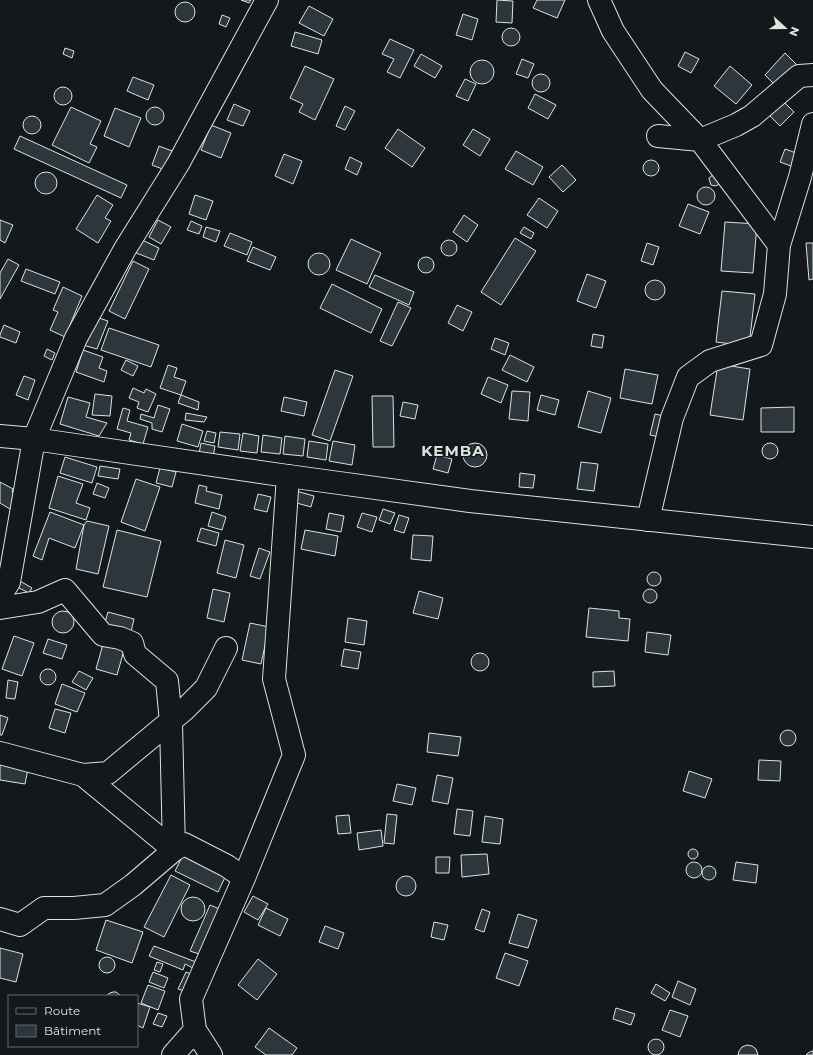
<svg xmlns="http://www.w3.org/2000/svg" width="813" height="1055" font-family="Montserrat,sans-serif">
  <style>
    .building { fill: #2c363c; stroke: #d8e6dc }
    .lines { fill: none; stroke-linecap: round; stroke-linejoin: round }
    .minor-casing { stroke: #d8e6dc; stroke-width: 24 }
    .major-casing { stroke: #d8e6dc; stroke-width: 24 }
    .minor { stroke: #14181c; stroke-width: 22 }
    .major { stroke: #14181c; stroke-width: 22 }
    .labels { text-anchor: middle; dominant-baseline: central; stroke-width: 3; stroke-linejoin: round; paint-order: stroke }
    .district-label { font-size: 15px; font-weight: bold; letter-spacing: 1px; fill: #d8e6dc; stroke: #14181c }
  </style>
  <rect width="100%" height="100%" fill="#14181c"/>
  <path class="building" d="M241 0H251L249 3Z
    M497 0 513 1 512 23 496 22Z
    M537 0H565L557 18 533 8Z
    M175 12a10 10 0 1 1 20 0a10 10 0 1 1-20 0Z
    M309 6 333 19 324 36 299 23Z
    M463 14 478 19 472 40 456 35Z
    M222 15 230 18 226 27 219 24Z
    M502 37a9 9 0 1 1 18 0a9 9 0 1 1-18 0Z
    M295 32 322 40 318 54 291 46Z
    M390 39 414 50 400 78 387 72 394 59 382 54Z
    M65 48 74 51 72 58 63 54Z
    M685 52 699 59 691 73 678 66Z
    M785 53 799 67 779 89 765 75Z
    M421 54 442 66 435 78 414 66Z
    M522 59 534 64 528 78 516 74Z
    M470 72a12 12 0 1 1 24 0a12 12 0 1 1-24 0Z
    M305 66 334 79 315 120 299 112 303 104 290 98Z
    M730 66 752 85 736 104 714 86Z
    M532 83a9 9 0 1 1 18 0a9 9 0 1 1-18 0Z
    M133 77 154 85 148 100 127 91Z
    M465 79 476 84 468 101 456 96Z
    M54 96a9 9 0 1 1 18 0a9 9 0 1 1-18 0Z
    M535 94 556 105 548 119 528 108Z
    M779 97 794 112 780 126 765 111Z
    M234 104 250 111 243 126 227 120Z
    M345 106 355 111 345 130 336 126Z
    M146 116a9 9 0 1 1 18 0a9 9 0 1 1-18 0Z
    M71 107 101 121 90 144 97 147 89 163 52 145Z
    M115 108 141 118 129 147 104 136Z
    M23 125a9 9 0 1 1 18 0a9 9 0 1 1-18 0Z
    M211 125 231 133 221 158 201 150Z
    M398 129 425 148 412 167 385 148Z
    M473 129 490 139 480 156 463 145Z
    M20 136 127 185 121 198 14 149Z
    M159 146 172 151 165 170 152 165Z
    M785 149 796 153 791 166 780 162Z
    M516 151 543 167 533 185 505 169Z
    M284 154 302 161 293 184 275 176Z
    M350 157 362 163 357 175 345 169Z
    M643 168a8 8 0 1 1 16 0a8 8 0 1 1-16 0Z
    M562 165 576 180 563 192 549 177Z
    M35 183a11 11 0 1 1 22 0a11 11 0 1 1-22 0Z
    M714 174 720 184 715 186 711 185 709 179V178Z
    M697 196a9 9 0 1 1 18 0a9 9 0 1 1-18 0Z
    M97 195 113 205 105 218 111 221 98 243 76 229Z
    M195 195 213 201 206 220 189 214Z
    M539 198 558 211 547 228 527 215Z
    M688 204 709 212 700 234 679 226Z
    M464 215 478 225 467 242 453 232Z
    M0 220 13 225 5 243 0 240Z
    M158 220 171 227 161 244 149 237Z
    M191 221 202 226 199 234 187 230Z
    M725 222 757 224 753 273 721 271Z
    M206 227 220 231 216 242 203 237Z
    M524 227 534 233 531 239 520 233Z
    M230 233 252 242 247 255 224 246Z
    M515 238 536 251 501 305 481 292Z
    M140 239 159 248 154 260 134 252Z
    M351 239 381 253 367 284 336 270Z
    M441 248a8 8 0 1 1 16 0a8 8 0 1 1-16 0Z
    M647 243 659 247 653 265 641 261Z
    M806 243H813V279L809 280Z
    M253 247 276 257 270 270 247 261Z
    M308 264a11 11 0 1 1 22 0a11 11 0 1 1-22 0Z
    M418 265a8 8 0 1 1 16 0a8 8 0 1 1-16 0Z
    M8 259 19 265 0 299V273Z
    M133 261 149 269 125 319 109 311Z
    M26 269 60 282 55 294 21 281Z
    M587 274 606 281 596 308 577 301Z
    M375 275 414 292 409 305 369 287Z
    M645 290a10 10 0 1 1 20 0a10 10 0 1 1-20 0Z
    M332 284 382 309 371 333 320 308Z
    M63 287 82 296 65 337 50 330 58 312 53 310Z
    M722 291 755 294 749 346 716 342Z
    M398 302 411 308 392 346 380 341Z
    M457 305 472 312 463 331 448 323Z
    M93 316 108 321 97 349 83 345Z
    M4 325 20 332 16 343 0 337V335Z
    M109 328 159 345 151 367 101 350Z
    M593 334 604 336 602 348 591 346Z
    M495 338 509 343 505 355 491 349Z
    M47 349 55 353 52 360 44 356Z
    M83 350 103 357 99 368 107 371 104 382 76 372Z
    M510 355 534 367 527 382 502 370Z
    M126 360 138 366 133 376 121 370Z
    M718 364 750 369 743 420 710 415Z
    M168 365 177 368 174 377 186 381 181 395 160 388Z
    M625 369 658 375 652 404 620 398Z
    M335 370 353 376 330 441 312 435Z
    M24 376 35 380 28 400 16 395Z
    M488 377 508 385 501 403 481 394Z
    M133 388 144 393 146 389 156 394 148 412 137 408 139 402 129 398Z
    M512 391 530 392 528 421 509 419Z
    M588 391 611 398 601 433 578 427Z
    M95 394 112 396 110 416 92 415Z
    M181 395 199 402 198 410 178 403Z
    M541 395 559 400 555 415 537 410Z
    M372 396H393L394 447H373Z
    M68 397 90 403 86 417 107 423 99 436 60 424Z
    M284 397 307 402 304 416 281 411Z
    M403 402 418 405 415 419 400 416Z
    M158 405 170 409 162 432 152 429V423L140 419 141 414 154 418Z
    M794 407V432H761V408Z
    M123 408 130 410 127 421 148 427 143 444 129 440 131 433 117 429Z
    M186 413 207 417 204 422 185 420Z
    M655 414 668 417 664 438 650 435Z
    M182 424 203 431 198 447 177 441Z
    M207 431 216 433 214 443 204 441Z
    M220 432 240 434 238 450 218 447Z
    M243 433 259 436 257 453 240 451Z
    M263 435 282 438 280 454 261 452Z
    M285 436 305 439 303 456 283 454Z
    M309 441 328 444 326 460 307 457Z
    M333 441 355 445 352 465 329 461Z
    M463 455a12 12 0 1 1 24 0a12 12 0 1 1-24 0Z
    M201 443 215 446 213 457 199 454Z
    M762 451a8 8 0 1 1 16 0a8 8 0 1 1-16 0Z
    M437 455 452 459 448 473 433 469Z
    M65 457 97 467 92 483 60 473Z
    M581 462 598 464 594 491 577 489Z
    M100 466 120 469 118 479 98 476Z
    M160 468 176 472 172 487 156 483Z
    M520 473 535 475 533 488 519 487Z
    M58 476 83 484 76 503 90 508 86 520 49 508Z
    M136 479 160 487 145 531 121 522Z
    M0 482 13 489 12 492 23 498 15 512 0 503Z
    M97 483 109 488 105 498 93 494Z
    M199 485 207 487 206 491 222 495 219 509 195 503Z
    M296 491 314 496 311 507 293 502Z
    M258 494 271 497 267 512 254 509Z
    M383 509 395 513 390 524 379 520Z
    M50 512 84 525 75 548 49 538 42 560 33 556Z
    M212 512 226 517 222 530 208 526Z
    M329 513 344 516 341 532 326 529Z
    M362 513 377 517 372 532 357 527Z
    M399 515 409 518 404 533 394 530Z
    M87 521 109 526 98 574 76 569 84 525Z
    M201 528 219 533 216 546 197 541Z
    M117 530 161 541 147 597 103 587Z
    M305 530 338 536 335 556 301 549Z
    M413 535 433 536 431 561 411 559Z
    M225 540 244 545 236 578 217 573Z
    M259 548 270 552 260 579 250 576Z
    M647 579a7 7 0 1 1 14 0a7 7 0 1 1-14 0Z
    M20 581 32 588 29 593 17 587Z
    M643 596a7 7 0 1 1 14 0a7 7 0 1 1-14 0Z
    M213 589 230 593 224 622 207 618Z
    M419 591 443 598 438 619 413 613Z
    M589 608 619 611V618L630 619 628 641 586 637Z
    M52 622a11 11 0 1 1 22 0a11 11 0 1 1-22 0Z
    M108 612 134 619 131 632H102Z
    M348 618 367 621 364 645 345 642Z
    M250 623 269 627 261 664 242 660Z
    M647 632 671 635 668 655 645 652Z
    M14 636 34 643 22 676 2 669Z
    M105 637 126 643 117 675 96 669Z
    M48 639 67 645 62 659 43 653Z
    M344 649 361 652 358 669 341 666Z
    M471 662a9 9 0 1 1 18 0a9 9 0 1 1-18 0Z
    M40 677a8 8 0 1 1 16 0a8 8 0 1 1-16 0Z
    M79 671 93 678 86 690 72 682Z
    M614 671 615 686 593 687V672Z
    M8 680 18 682 15 699 6 698Z
    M62 684 85 693 77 712 55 704Z
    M55 709 71 713 65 733 49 728Z
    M0 715 8 718 2 735H0Z
    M780 738a8 8 0 1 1 16 0a8 8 0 1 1-16 0Z
    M429 733 461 737 458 756 427 752Z
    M759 760 781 761 780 781 758 780Z
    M0 763 28 769 25 784 0 780Z
    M689 771 712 779 705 798 683 791Z
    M437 775 453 778 448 804 432 801Z
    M397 784 416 788 412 805 393 801Z
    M457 809 473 811 470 836 454 834Z
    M387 814 397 815 394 844 384 843Z
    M349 815 351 833 338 834 336 816Z
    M485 816 503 819 500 844 482 842Z
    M381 830 383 846 359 850 357 833Z
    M688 854a5 5 0 1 1 10 0a5 5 0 1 1-10 0Z
    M185 851 228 871 218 892 175 871Z
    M487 854 489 874 462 877 461 855Z
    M436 857H450L449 873H436Z
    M736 862 758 865 756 883 733 880Z
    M686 870a8 8 0 1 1 16 0a8 8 0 1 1-16 0Z
    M702 873a7 7 0 1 1 14 0a7 7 0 1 1-14 0Z
    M171 875 190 885 164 937 144 927Z
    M396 886a10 10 0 1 1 20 0a10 10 0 1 1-20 0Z
    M253 896 268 904 258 920 244 912Z
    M181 909a12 12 0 1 1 24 0a12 12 0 1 1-24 0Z
    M210 905 222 910 202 955 190 951Z
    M266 908 288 919 280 936 258 925Z
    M482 909 490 912 484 932 475 929Z
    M518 914 537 920 528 948 509 943Z
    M106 920 143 932 132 963 96 950Z
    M434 922 448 925 444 940 431 937Z
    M325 926 344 933 338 949 319 942Z
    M154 946 196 962 193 968 185 964 183 970 149 956Z
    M0 948 23 954 16 982 0 978Z
    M505 953 528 961 519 986 496 978Z
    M99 965a8 8 0 1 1 16 0a8 8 0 1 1-16 0Z
    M258 959 277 974 257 1000 238 985Z
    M157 962 163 964 160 972 154 970Z
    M153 972 168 978 164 988 149 982Z
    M186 972 191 974 192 994 178 989Z
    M678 981 696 989 690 1005 672 997Z
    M656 984 670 993 665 1001 651 993Z
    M148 985 165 991 158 1010 141 1003Z
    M113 992H116L121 996H106L110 993Z
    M137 1003 150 1007 143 1028 137 1025Z
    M616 1008 635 1014 631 1025 613 1019Z
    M670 1010 688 1016 680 1037 662 1030Z
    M158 1013 167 1016 162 1027 153 1024Z
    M269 1028 297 1048 292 1055H266L255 1047Z
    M648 1047a8 8 0 1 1 16 0a8 8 0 1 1-16 0Z
    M747 1045 752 1046 756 1049 758 1055H738L739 1051 742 1047Z
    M812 1051H813V1055H806L808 1053Z"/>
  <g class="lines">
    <defs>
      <path id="minor" d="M599 0 613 31 652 90 700 140 779 245
        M658 136 700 140 736 125 752 116 799 76 813 75
        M0 436 34 439 76 338 125 249 178 164 267 0
        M648 520 672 418 688 377 710 361 761 345 775 294 779 245 800 177 813 124
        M0 608 38 602 65 590 103 635 120 638 132 643 135 654 167 681 171 722 174 850 133 885 105 905 74 908H44L20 925 0 919
        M0 753 83 775 174 850 184 844 227 866 244 878 191 999 195 1030 211 1055
        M83 775 108 773 184 710 206 688 226 648
        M244 878 294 755 274 679 288 476
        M173 1055 195 1030"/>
      <path id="major" d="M0 596 9 582 34 439 288 476 470 501 813 537"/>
    </defs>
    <use href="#minor" class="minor-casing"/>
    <use href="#major" class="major-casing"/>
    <use href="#minor" class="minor"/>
    <use href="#major" class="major"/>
  </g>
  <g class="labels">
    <g class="district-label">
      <text x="453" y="450">KEMBA</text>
    </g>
  </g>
  <rect x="8" y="995" width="130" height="52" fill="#14181c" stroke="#626a69"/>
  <rect x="16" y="1008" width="20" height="6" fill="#14181c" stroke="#626a69"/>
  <text x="44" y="1015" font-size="12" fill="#d8e6dc">Route</text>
  <rect x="16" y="1025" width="20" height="12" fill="#2c363c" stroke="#626a69"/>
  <text x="44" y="1035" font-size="12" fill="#d8e6dc">Bâtiment</text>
  <g transform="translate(785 28) rotate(111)" stroke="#14181c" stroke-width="3" paint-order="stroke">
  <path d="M0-3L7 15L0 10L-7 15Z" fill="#d8e6dc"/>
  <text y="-6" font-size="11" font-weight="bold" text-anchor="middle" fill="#d8e6dc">N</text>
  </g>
</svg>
